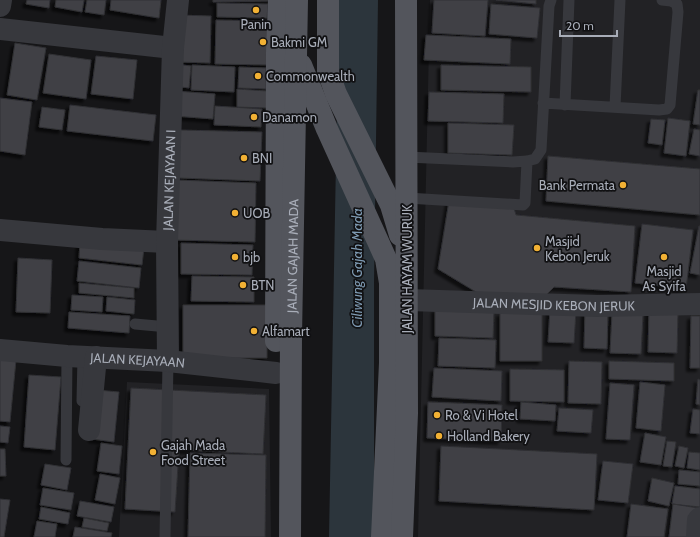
<svg xmlns="http://www.w3.org/2000/svg" width="700" height="537" font-family="Cabin,sans-serif">
  <style>
    .built { fill: #222225 }
    .water { fill: #2c353c }
    .building { fill: #404145; stroke: #303034; filter: url(#shadow) }
    .lines { fill: none; stroke-linecap: round; stroke-linejoin: round }
    .service { stroke: #37383d; stroke-width: 11 }
    .minor { stroke: #37383d; stroke-width: 22 }
    .primary { stroke: #53555c; stroke-width: 22 }
    .poi-dot { fill: #f2b134; stroke: #111113; stroke-width: 1.5 }
    .labels { text-anchor: middle; dominant-baseline: central; stroke-width: 3.5; stroke-linejoin: round; paint-order: stroke }
    .poi-label { font-size: 13px; fill: #a8adb8; stroke: #111113; text-anchor: start }
    .street-label { font-size: 13px; fill: #a8adb8; stroke: #111113 }
    .water-label { font-size: 14px; font-style: italic; fill: #7f9bb3; stroke: #111113 }
  </style>
  <defs>
    <filter id="shadow"><feDropShadow dx="-3.5" dy="3.5" stdDeviation="1" flood-color="#0009"/></filter>
  </defs>
  <rect width="100%" height="100%" fill="#161618"/>
  <path class="built" d="M430 0H700V537H418Z
    M127 382 269 389 271 537H119Z"/>
  <path class="water" d="M339 0H378L374 283V537H329Z"/>
  <path class="building" d="M27 0H50L49 8 26 4Z
    M56 0H84L82 12 55 7Z
    M87 0H106L104 15 85 12Z
    M111 0H161L159 18 110 10Z
    M213 0H272V1L213 2Z
    M434 0H488L485 36 432 33Z
    M496 0H536V4Z
    M217 3 268 4 267 18 217 17Z
    M491 4 540 8 537 38 489 34Z
    M179 15 211 16 210 63 178 62Z
    M216 20 269 21V65L215 64Z
    M426 35 511 39 510 64 424 60Z
    M15 43 46 48 37 100 7 95Z
    M49 54 91 60 86 99 43 93Z
    M96 56 137 60 133 99 91 94Z
    M175 64 191 66 189 88 173 86Z
    M192 65 235 67 234 92 191 90Z
    M441 65 531 67V92L441 90Z
    M239 67 266 68V89L238 88Z
    M237 89 267 91V108L237 107Z
    M698 90H700V125L693 124Z
    M175 91 215 94 213 119 174 116Z
    M429 92 504 94 503 123 428 121Z
    M0 98 32 102 25 155 0 151Z
    M70 105 156 115 153 141 67 131Z
    M215 106 262 109 261 127 214 125Z
    M42 107 65 110 62 130 39 127Z
    M668 118 690 121 686 156 664 153Z
    M651 119 665 120 662 145 648 143Z
    M448 123 514 125 512 155 448 153Z
    M694 129 700 130V156L689 154Z
    M180 130 262 132 260 181 179 178Z
    M548 156 700 169V215L546 201Z
    M176 180 256 183 255 242 174 240Z
    M449 201 513 205 516 215 635 226 631 292 554 287 545 296 481 295 438 269Z
    M642 224 693 230 686 289 635 283Z
    M699 226H700V275L690 273Z
    M80 241 144 248 142 265 79 258Z
    M181 243 253 245 252 275 181 274Z
    M18 258 52 260 50 313 16 312Z
    M79 261 141 268 139 288 77 281Z
    M192 276 254 277V302L191 301Z
    M79 283 134 288V298L79 293Z
    M72 295 103 297 102 312 71 310Z
    M107 297 135 300 134 314 106 311Z
    M183 305H267V358H183Z
    M435 309 494 311 493 338 435 336Z
    M550 309 576 310 574 343 548 342Z
    M585 310H608L607 349 584 348Z
    M649 310 678 311 677 353 648 352Z
    M69 312 130 316 129 333 68 328Z
    M500 313H542V361H500Z
    M612 313 643 314 641 354 610 353Z
    M691 316H700V368H690Z
    M439 338 496 340 495 368 438 366Z
    M0 359 16 360 10 422 0 421Z
    M569 361 602 362 601 404 568 403Z
    M609 361 674 363V381L609 379Z
    M434 368 502 371 501 401 432 397Z
    M510 369 564 370V402L510 401Z
    M29 375 61 377 55 450 24 447Z
    M698 379 700 380V405L696 404Z
    M640 382 665 385 661 431 636 428Z
    M610 383 634 385 630 440 606 439Z
    M131 388 266 395 263 454 179 450 175 512 125 509Z
    M97 390 119 392 114 442 92 439Z
    M428 402 502 405 501 441 427 438Z
    M521 402 556 405 555 421 520 419Z
    M559 408 593 410 591 433 557 431Z
    M693 409 700 410V434L690 433Z
    M0 426 10 427 8 443 0 442Z
    M645 433 666 437 661 465 640 462Z
    M667 441 676 442 672 467 663 466Z
    M101 443 122 446 119 474 97 471Z
    M441 446 597 454 594 510 439 501Z
    M679 446 688 448 684 468 675 466Z
    M0 449H5L6 476H0Z
    M689 452 700 453V470L687 468Z
    M190 453 266 455 265 537H188Z
    M603 461 633 464 628 503 598 500Z
    M45 464 71 468 67 490 41 485Z
    M679 470 700 472V486L678 484Z
    M100 474 120 478 115 504 95 500Z
    M652 478 674 483 669 506 648 501Z
    M675 486 700 489V507L672 504Z
    M43 488 74 493 71 510 40 505Z
    M0 499 10 500 4 537H0Z
    M80 501 114 507 111 522 77 516Z
    M631 504 668 509 664 537H627Z
    M673 504 698 508 694 537H669Z
    M41 507 70 513 68 524 39 519Z
    M84 518 109 523 107 531 82 527Z
    M37 521 57 524 55 537H34Z
    M75 527 112 533 111 537H73Z"/>
  <g class="lines">
    <path class="service" d="M543 103 659 110 667 109 670 105 678 12 677 4 671 1 662 0
      M565 105 569 0
      M615 107 620 0
      M407 157 513 162 527 161 535 159 541 150 549 6 551 0
      M407 198 523 205 525 203 527 161
      M135 324 168 327
      M82 401 83 356
      M66 460 67 356
      M165 537 168 361"/>
    <g class="minor">
      <path d="M0 6 1 0"/>
      <path d="M0 29 173 48"/>
      <path d="M0 230 102 239 167 242"/>
      <path id="s1" d="M408 300 597 306 700 304"/>
      <path id="s2" d="M0 350 67 356 168 361 276 373"/>
      <path id="s3" d="M168 361 167 242 173 48 178 0"/>
      <path d="M89 430 96 357"/>
      <path d="M697 537 698 520 700 518"/>
    </g>
    <g class="primary">
      <path d="M328 0V71L336 94 391 205 400 235"/>
      <path d="M301 65 327 129 386 259 390 283V363L382 537"/>
      <path d="M276 341 277 53 279 0"/>
      <path id="s4" d="M290 537 291 336 297 0"/>
      <path d="M402 537 407 413 406 0"/>
    </g>
  </g>
  <g class="poi-dot">
    <circle cx="256" cy="10" r="4"/>
    <circle cx="263" cy="42" r="4"/>
    <circle cx="258" cy="76" r="4"/>
    <circle cx="254" cy="117" r="4"/>
    <circle cx="244" cy="158" r="4"/>
    <circle cx="623" cy="185" r="4"/>
    <circle cx="235" cy="213" r="4"/>
    <circle cx="537" cy="248" r="4"/>
    <circle cx="235" cy="257" r="4"/>
    <circle cx="664" cy="257" r="4"/>
    <circle cx="243" cy="285" r="4"/>
    <circle cx="254" cy="331" r="4"/>
    <circle cx="437" cy="415" r="4"/>
    <circle cx="439" cy="436" r="4"/>
    <circle cx="153" cy="452" r="4"/>
  </g>
  <g class="labels">
    <g class="poi-label">
      <text x="256" y="24" text-anchor="middle">Panin</text>
      <text x="271" y="42">Bakmi GM</text>
      <text x="266" y="76">Commonwealth</text>
      <text x="262" y="117">Danamon</text>
      <text x="252" y="158">BNI</text>
      <text x="615" y="185" text-anchor="end">Bank Permata</text>
      <text x="243" y="213">UOB</text>
      <text x="545" y="241">Masjid<tspan x="545" dy="15">Kebon Jeruk</tspan></text>
      <text x="243" y="257">bjb</text>
      <text x="664" y="271" text-anchor="middle">Masjid<tspan x="664" dy="15">As Syifa</tspan></text>
      <text x="251" y="285">BTN</text>
      <text x="262" y="331">Alfamart</text>
      <text x="445" y="415">Ro &amp; Vi Hotel</text>
      <text x="447" y="436">Holland Bakery</text>
      <text x="161" y="445">Gajah Mada<tspan x="161" dy="15">Food Street</tspan></text>
    </g>
    <g class="street-label">
      <text stroke="none"><textPath href="#s3" startOffset="181">JALAN KEJAYAAN I</textPath></text>
      <text stroke="none"><textPath href="#s4" startOffset="281">JALAN GAJAH MADA</textPath></text>
      <text transform="translate(407 269) rotate(-90)">JALAN HAYAM WURUK</text>
      <text stroke="none"><textPath href="#s1" startOffset="146">JALAN MESJID KEBON JERUK</textPath></text>
      <text stroke="none"><textPath href="#s2" startOffset="138">JALAN KEJAYAAN</textPath></text>
    </g>
    <g class="water-label">
      <text transform="translate(357 268) rotate(-90)">Ciliwung Gajah Mada</text>
    </g>
  </g>
  <path d="M560 30v6h57v-6" fill="none" stroke="#a8adb8" stroke-width="2"/>
  <text x="566" y="30" font-size="12" fill="#a8adb8" stroke="#111113" stroke-width="3" paint-order="stroke">20 m</text>
</svg>
